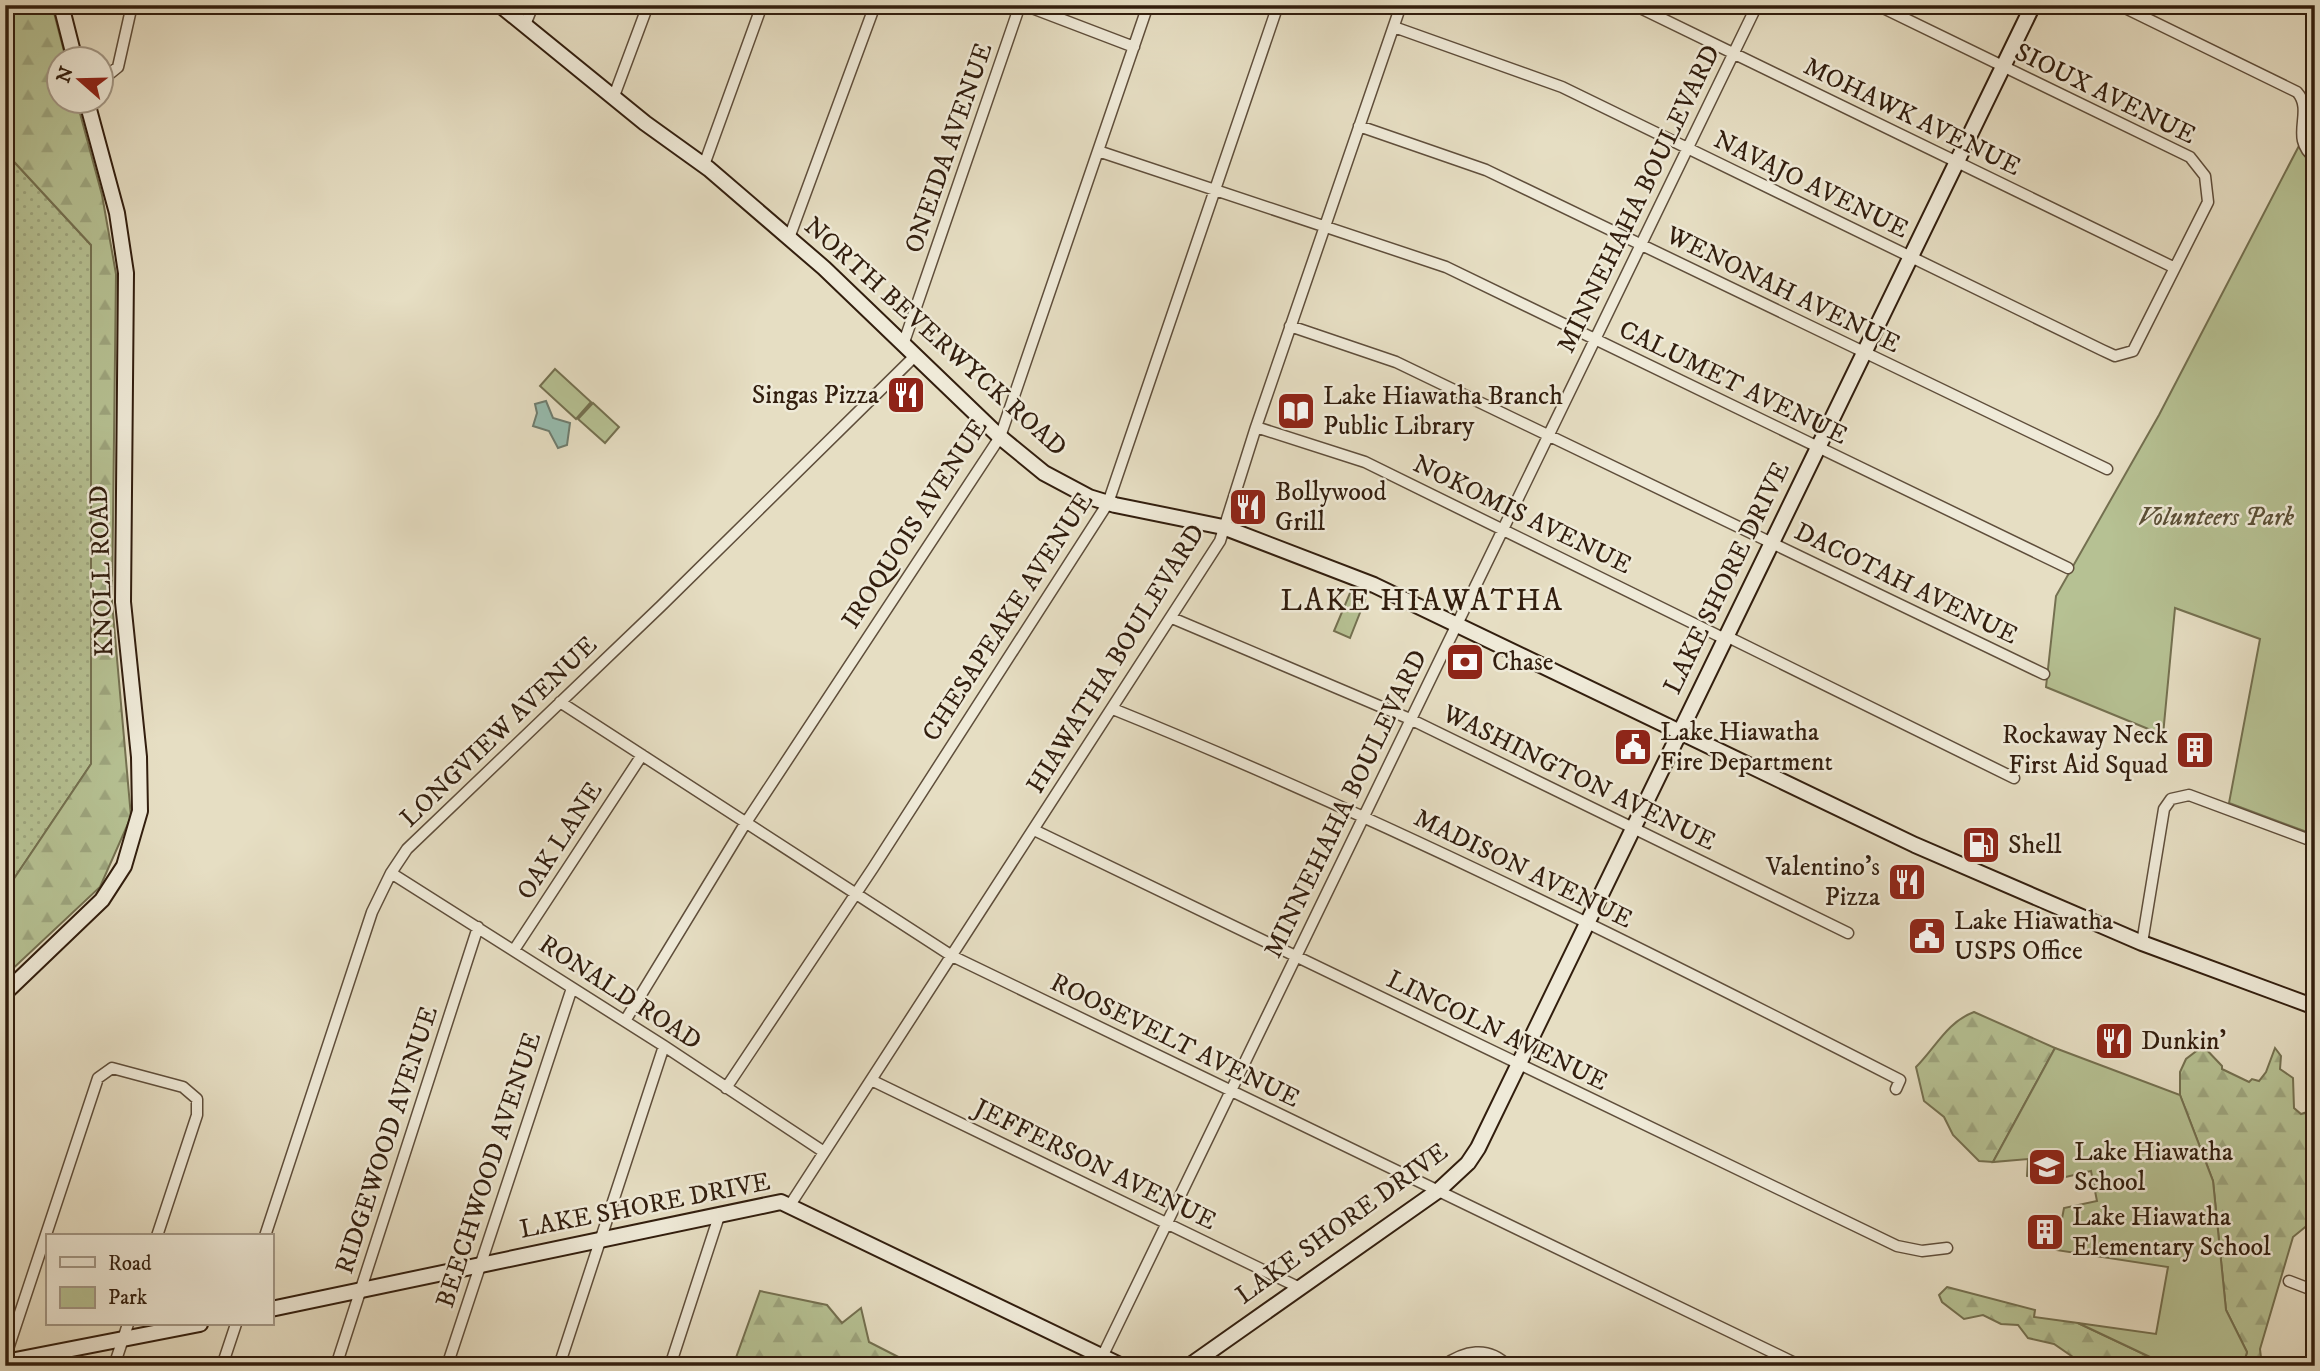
<svg xmlns="http://www.w3.org/2000/svg" width="2320" height="1371" font-family="'IM FELL DW Pica',serif">
  <style>
    .grass { fill: url(#grass-dots); stroke: #747050; stroke-width: 2 }
    .forest { fill: url(#forest-firs); stroke: #747050; stroke-width: 2 }
    .park { fill: #b6c193; stroke: #747050; stroke-width: 2 }
    .water { fill: #97bcaf; stroke: #6f7d6f; stroke-width: 2 }
    .lines { fill: none; stroke-linecap: round; stroke-linejoin: round }
    .street-casing { stroke: #5f4e3b; stroke-width: 13 }
    .secondary-casing { stroke: #321e0e; stroke-width: 18 }
    .street { stroke: #efead8; stroke-width: 10 }
    .secondary { stroke: #efead8; stroke-width: 14 }
    .labels { text-anchor: middle; dominant-baseline: central; stroke-width: 5; stroke-linejoin: round; paint-order: stroke }
    .street-label { font-size: 26px; fill: #321e0e; stroke: #efead8 }
    .poi-label { font-size: 26px; fill: #321e0e; stroke: #efead8; text-anchor: start }
    .park-label { font-size: 26px; font-style: italic; fill: #5a4f36; stroke: #efead8 }
    .quarter-label { font-size: 30px; letter-spacing: 2px; fill: #321e0e; stroke: #efead8 }
  </style>
  <defs>
    <pattern id="grass-dots" width="8" height="8" patternUnits="userSpaceOnUse" patternTransform="scale(1.75)"><rect width="8" height="8" fill="#b6c193"/><path d="M2 2h.1M6 6h.1" fill="none" stroke="#9da57e" stroke-width="1.8" stroke-linecap="round"/></pattern>
    <pattern id="forest-firs" width="22" height="20" patternUnits="userSpaceOnUse" patternTransform="scale(1.75)"><rect width="22" height="20" fill="#b6c193"/><path d="M5 1l3.5 6h-7zM16 11l3.5 6h-7z" fill="#9da57e"/></pattern>
  </defs>
  <rect width="100%" height="100%" fill="#e6dec3"/>
  <filter id="stains"><feTurbulence type="fractalNoise" baseFrequency=".00286" numOctaves="4"/><feColorMatrix values="0 0 0 0 .2 0 0 0 0 .09 0 0 0 0 .02 0 0 0 .5 -.17"/></filter>
  <radialGradient id="worn" r=".72"><stop offset=".6" stop-color="#630" stop-opacity="0"/><stop offset="1" stop-color="#630" stop-opacity=".3"/></radialGradient>
  <path class="grass" d="M5 152 91 245V764L5 892Z"/>
  <path class="forest" d="M5 5H52L66 59 60 60V102H77L102 195 116 274 112 602 131 817 100 887 5 976V892L91 764V245L5 152Z
    M1974 1012 2055 1048 1993 1162 1979 1161 1953 1135 1944 1117 1924 1101 1916 1067C1936 1047 1947 1022 1974 1012Z
    M2203 1046 2222 1066V1069L2249 1082 2252 1079 2259 1081 2266 1072 2275 1048 2281 1056 2280 1069 2293 1078 2294 1108 2301 1114 2310 1111 2315 1113V1219L2293 1237 2260 1349 2262 1366H2243L2247 1352 2226 1310 2213 1181 2180 1095V1072L2186 1059Z
    M1947 1287 2035 1310 2034 1317 2078 1323 2169 1366H2086L2054 1344 2028 1338 2018 1325 2001 1324 1983 1315 1964 1319 1942 1302 1939 1295Z
    M760 1291 827 1305 842 1323 861 1308 869 1342 916 1366H733Z"/>
  <path class="park" d="M2315 115V835L2229 803 2260 639 2175 608 2163 735 2046 687 2056 596 2159 415Z
    M555 369 591 402 576 419 540 386Z
    M593 403 619 427 605 443 578 419Z
    M1350 593 1365 600 1350 638 1334 631Z
    M2055 1048 2180 1095 2213 1181 2226 1310 2247 1352 2243 1366H2169L2078 1323 2156 1334 2168 1267 2056 1250 2064 1208 2097 1201 2091 1171 2053 1180 2027 1176 2028 1159 1993 1162Z"/>
  <path class="water" d="M546 401 553 418 570 423 567 445 558 448 549 431 533 426 537 413 535 404Z"/>
  <g class="lines">
    <defs>
      <path id="street" d="M1024 5 1134 47
        M1634 5 2173 267
        M2119 5 2297 92C2315 112 2288 138 2315 158
        M525 25 533 5
        M1394 27 1562 87 2102 350 2115 356 2133 351 2208 202 2205 176 2190 157 1877 5
        M102 80 118 67 132 5
        M614 96 648 5
        M1359 126 1486 170 2107 469
        M1098 151 1446 267 2068 568
        M704 165 762 5
        M789 238 875 5
        M1290 326 1396 362 2044 674
        M903 345 1020 5
        M1256 427 1365 462 1725 639
        M1172 618 1410 719 1848 933
        M1726 636 2014 778
        M560 702 952 956 1801 1366
        M1113 709C1382 818 1642 948 1900 1080L1896 1089
        M1034 830 1897 1246 1922 1251 1947 1248
        M391 873 664 1046 824 1152
        M2142 943 2164 809 2171 799 2189 795 2315 842
        M514 950 642 755
        M625 1021 745 824 1000 437 1148 5
        M871 1080 1300 1288
        M726 1088 873 868 1108 503 1278 5
        M790 1205 1220 541 1256 427 1401 5
        M265 1236 372 912 391 873 407 849 661 606 915 356
        M2289 1281 2315 1291
        M1102 1357 1757 5
        M5 1358 98 1078 112 1068 183 1087 197 1099V1115L157 1236
        M114 1366 128 1324
        M222 1366 236 1324
        M336 1366 478 927
        M447 1366 572 988
        M559 1366 664 1046
        M670 1366 720 1213
        M1443 1366C1464 1351 1488 1345 1508 1366"/>
      <path id="secondary" d="M61 5 75 60
        M500 5 645 123 709 169 824 268 1000 437 1044 473 1089 497 1115 505 1223 527 1374 585 1915 845 2142 943 2315 1007
        M5 993 102 900 124 866 140 811 139 757 123 602 126 273 117 213 87 102
        M271 1309 781 1202 1122 1366
        M5 1362 200 1324
        M1189 1366 1439 1190 1468 1163 1478 1148 2033 5"/>
    </defs>
    <use href="#street" class="street-casing"/>
    <use href="#secondary" class="secondary-casing"/>
    <use href="#street" class="street"/>
    <use href="#secondary" class="secondary"/>
  </g>
  <defs>
    <symbol id="restaurant-square" viewBox="-11 -11 22 22"><rect x="-9" y="-9" width="18" height="18" rx="4" fill="#8f2418" stroke="#efead8"/><path d="M-5-6h1v4h1v-4h1v4h1v-4h1v5L-1.5 .5V6h-2V.5L-5-1ZM5-6V6H3V1.5H1.5Q1.5-4 5-6Z" fill="#fff"/></symbol>
    <symbol id="library-square" viewBox="-11 -11 22 22"><rect x="-9" y="-9" width="18" height="18" rx="4" fill="#8f2418" stroke="#efead8"/><path d="M-6-4Q-3-5.5-.7-3.5V5Q-3 3-6 4ZM6-4Q3-5.5 .7-3.5V5Q3 3 6 4Z" fill="#fff"/></symbol>
    <symbol id="bank-square" viewBox="-11 -11 22 22"><rect x="-9" y="-9" width="18" height="18" rx="4" fill="#8f2418" stroke="#efead8"/><path d="M-6-4H6V4H-6ZM0-2.3a2.3 2.3 0 1 0 0 4.6a2.3 2.3 0 1 0 0-4.6Z" fill="#fff"/></symbol>
    <symbol id="civic-square" viewBox="-11 -11 22 22"><rect x="-9" y="-9" width="18" height="18" rx="4" fill="#8f2418" stroke="#efead8"/><path d="M-.6-6.5H3V-4.5H.6V-3L4-1V1h2V6H-6V1h2V-1L-.6-3ZM-1.2 2.5V6h2.4V2.5Z" fill="#fff"/></symbol>
    <symbol id="building-square" viewBox="-11 -11 22 22"><rect x="-9" y="-9" width="18" height="18" rx="4" fill="#8f2418" stroke="#efead8"/><path d="M-4-6H4V6H1V3H-1V6H-4ZM-2.5-4.3h1.7v1.8h-1.7ZM.8-4.3h1.7v1.8H.8ZM-2.5-1h1.7V.8h-1.7ZM.8-1h1.7V.8H.8Z" fill="#fff"/></symbol>
    <symbol id="fuel-square" viewBox="-11 -11 22 22"><rect x="-9" y="-9" width="18" height="18" rx="4" fill="#8f2418" stroke="#efead8"/><path d="M-5.5-6h7V0h2V4h1.3V-2.5L3-4.5l.8-.8L6-3V5H2.5V1h-1V6h-7ZM-4.2-4.7v3.2H.2V-4.7Z" fill="#fff"/></symbol>
    <symbol id="school-square" viewBox="-11 -11 22 22"><rect x="-9" y="-9" width="18" height="18" rx="4" fill="#8f2418" stroke="#efead8"/><path d="M0-5L7-2L0 1L-7-2ZM-4 1L0 2.5L4 1V4Q0 6-4 4Z" fill="#fff"/></symbol>
  </defs>
  <g fill-rule="evenodd">
    <use href="#restaurant-square" x="884" y="373" width="44" height="44"/>
    <use href="#library-square" x="1274" y="389" width="44" height="44"/>
    <use href="#restaurant-square" x="1226" y="485" width="44" height="44"/>
    <use href="#bank-square" x="1443" y="640" width="44" height="44"/>
    <use href="#civic-square" x="1611" y="725" width="44" height="44"/>
    <use href="#building-square" x="2173" y="728" width="44" height="44"/>
    <use href="#fuel-square" x="1959" y="823" width="44" height="44"/>
    <use href="#restaurant-square" x="1885" y="860" width="44" height="44"/>
    <use href="#civic-square" x="1905" y="914" width="44" height="44"/>
    <use href="#restaurant-square" x="2092" y="1019" width="44" height="44"/>
    <use href="#school-square" x="2025" y="1145" width="44" height="44"/>
    <use href="#building-square" x="2023" y="1210" width="44" height="44"/>
  </g>
  <g class="labels">
    <g class="street-label">
      <text transform="translate(2105 94) rotate(26)">SIOUX AVENUE</text>
      <text transform="translate(1912 117) rotate(26)">MOHAWK AVENUE</text>
      <text transform="translate(949 148) rotate(-71)">ONEIDA AVENUE</text>
      <text transform="translate(1811 185) rotate(26)">NAVAJO AVENUE</text>
      <text transform="translate(1639 199) rotate(-64)">MINNEHAHA BOULEVARD</text>
      <text transform="translate(1783 290) rotate(26)">WENONAH AVENUE</text>
      <text transform="translate(935 337) rotate(42)">NORTH BEVERWYCK ROAD</text>
      <text transform="translate(1733 383) rotate(26)">CALUMET AVENUE</text>
      <text transform="translate(1522 515) rotate(26)">NOKOMIS AVENUE</text>
      <text transform="translate(915 524) rotate(-57)">IROQUOIS AVENUE</text>
      <text transform="translate(102 571) rotate(-92)">KNOLL ROAD</text>
      <text transform="translate(1727 578) rotate(-64)">LAKE SHORE DRIVE</text>
      <text transform="translate(1906 584) rotate(26)">DACOTAH AVENUE</text>
      <text transform="translate(1008 617) rotate(-57)">CHESAPEAKE AVENUE</text>
      <text transform="translate(1116 659) rotate(-58)">HIAWATHA BOULEVARD</text>
      <text transform="translate(499 732) rotate(-44)">LONGVIEW AVENUE</text>
      <text transform="translate(1579 778) rotate(26)">WASHINGTON AVENUE</text>
      <text transform="translate(1346 804) rotate(-64)">MINNEHAHA BOULEVARD</text>
      <text transform="translate(560 841) rotate(-57)">OAK LANE</text>
      <text transform="translate(1523 869) rotate(26)">MADISON AVENUE</text>
      <text transform="translate(620 993) rotate(33)">RONALD ROAD</text>
      <text transform="translate(1497 1031) rotate(26)">LINCOLN AVENUE</text>
      <text transform="translate(1175 1041) rotate(26)">ROOSEVELT AVENUE</text>
      <text transform="translate(387 1140) rotate(-72)">RIDGEWOOD AVENUE</text>
      <text transform="translate(1095 1165) rotate(26)">JEFFERSON AVENUE</text>
      <text transform="translate(489 1170) rotate(-72)">BEECHWOOD AVENUE</text>
      <text transform="translate(645 1206) rotate(-11)">LAKE SHORE DRIVE</text>
      <text transform="translate(1342 1224) rotate(-36)">LAKE SHORE DRIVE</text>
    </g>
    <g class="poi-label">
      <text x="879" y="395" text-anchor="end">Singas Pizza</text>
      <text x="1323" y="396">Lake Hiawatha Branch<tspan x="1323" dy="30">Public Library</tspan></text>
      <text x="1275" y="492">Bollywood<tspan x="1275" dy="30">Grill</tspan></text>
      <text x="1492" y="662">Chase</text>
      <text x="1660" y="732">Lake Hiawatha<tspan x="1660" dy="30">Fire Department</tspan></text>
      <text x="2168" y="735" text-anchor="end">Rockaway Neck<tspan x="2168" dy="30">First Aid Squad</tspan></text>
      <text x="2008" y="845">Shell</text>
      <text x="1880" y="867" text-anchor="end">Valentino's<tspan x="1880" dy="30">Pizza</tspan></text>
      <text x="1954" y="921">Lake Hiawatha<tspan x="1954" dy="30">USPS Office</tspan></text>
      <text x="2141" y="1041">Dunkin'</text>
      <text x="2074" y="1152">Lake Hiawatha<tspan x="2074" dy="30">School</tspan></text>
      <text x="2072" y="1217">Lake Hiawatha<tspan x="2072" dy="30">Elementary School</tspan></text>
    </g>
    <g class="park-label">
      <text x="2216" y="517">Volunteers Park</text>
    </g>
    <g class="quarter-label">
      <text x="1422" y="601">LAKE HIAWATHA</text>
    </g>
  </g>
  <rect width="2320" height="1371" fill="none" stroke="#e6dec3" stroke-width="28"/>
  <rect x="7" y="7" width="2306" height="1357" fill="none" stroke="#321e0e" stroke-width="3.5"/>
  <rect x="14" y="14" width="2292" height="1343" fill="none" stroke="#321e0e" stroke-width="2"/>
  <rect x="46" y="1234" width="228" height="91" fill="#efead8" stroke="#a39887" stroke-width="2"/>
  <rect x="60" y="1257" width="35" height="10" fill="#efead8" stroke="#a39887" stroke-width="2"/>
  <text x="108" y="1270" font-size="21" fill="#321e0e">Road</text>
  <rect x="60" y="1287" width="35" height="21" fill="#b6c193" stroke="#a39887" stroke-width="2"/>
  <text x="108" y="1304" font-size="21" fill="#321e0e">Park</text>
  <g transform="translate(80 80) rotate(290)"><circle r="33" fill="#efead8" stroke="#a39887" stroke-width="2"/>
  <path d="M0-5L12 26L0 18L-12 26Z" fill="#8f2418"/>
  <text y="-10" font-size="19" font-weight="bold" text-anchor="middle" fill="#321e0e">N</text>
  </g>
  <rect width="100%" height="100%" filter="url(#stains)"/>
  <rect width="100%" height="100%" fill="url(#worn)"/>
</svg>
